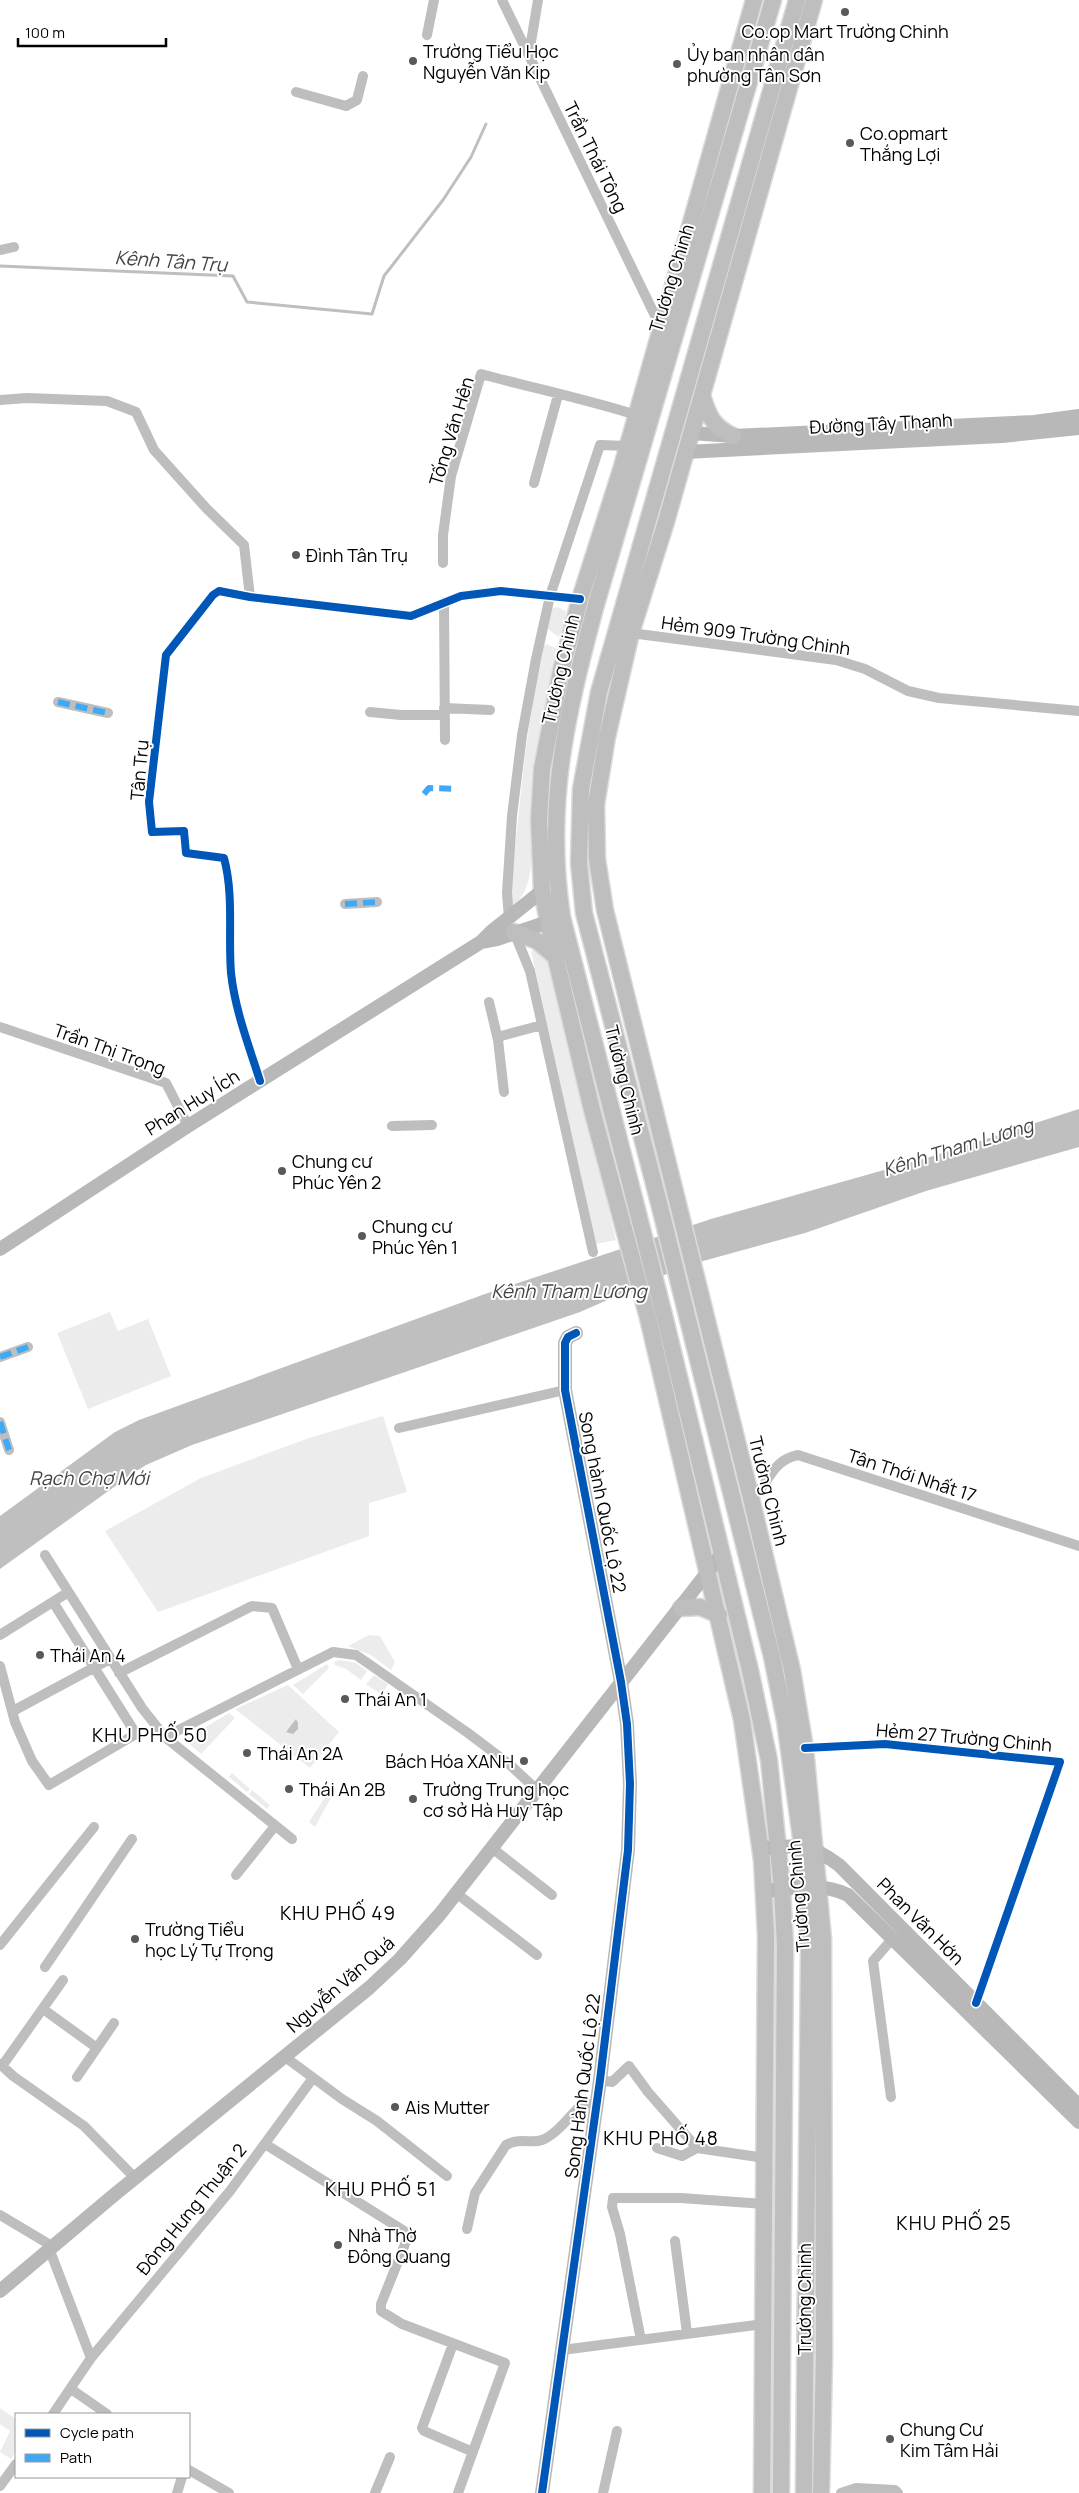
<svg xmlns="http://www.w3.org/2000/svg" width="1079" height="2493" font-family="Manrope,sans-serif">
  <style>
    .green { fill: #ececec }
    .water { fill: #bfbfbf }
    .lines { fill: none; stroke-linecap: round; stroke-linejoin: round }
    .stream { stroke: #bfbfbf; stroke-width: 3 }
    .primary-casing { stroke: #dbdbdb; stroke-width: 19 }
    .street { stroke: #bebebe; stroke-width: 10 }
    .secondary { stroke: #b8b8b8; stroke-width: 14 }
    .primary { stroke: #bebebe; stroke-width: 16 }
    .quiet { stroke: #3fa9f5; stroke-width: 6; stroke-dasharray: 12 6; stroke-linecap: butt }
    .cycleway-casing { stroke: #fff; stroke-width: 11 }
    .cycleway { stroke: #0057b8; stroke-width: 8 }
    .poi-dot { fill: #595959; stroke: #fff; stroke-width: 2 }
    .labels { text-anchor: middle; dominant-baseline: central; stroke-width: 4; stroke-linejoin: round; paint-order: stroke }
    .poi-label { font-size: 18px; fill: #000; stroke: #fff; text-anchor: start }
    .street-label { font-size: 18px; fill: #000; stroke: #fff }
    .water-label { font-size: 19px; font-style: italic; fill: #444; stroke: #fff }
    .neighbourhood-label { font-size: 19px; letter-spacing: 1px; fill: #000; stroke: #fff }
  </style>
  <rect width="100%" height="100%" fill="#fff"/>
  <path class="green" d="M558 607 566 611 563 635 559 637 548 629 552 608Z
    M546 644 557 649 559 657 532 842C532 865 531 893 511 908V885L525 754 541 648Z
    M538 948 551 958 616 1240 596 1244 531 951Z
    M110 1312 118 1331 148 1319 171 1376 88 1409 57 1333Z
    M383 1416 407 1492 369 1503V1536L158 1612 105 1531 201 1478 309 1438Z
    M369 1635 380 1636 395 1662 391 1670 371 1655 348 1646Z
    M339 1660 356 1663 367 1671 361 1680 346 1669 335 1665 334 1662Z
    M327 1664 329 1668 303 1694 293 1685Z
    M374 1675 388 1684 382 1695 366 1684Z
    M288 1685 339 1732 310 1768 235 1709Z
    M229 1713 235 1718 201 1754 185 1740Z
    M232 1773 250 1789 247 1792 229 1777Z
    M252 1790 270 1805 267 1809 249 1794Z
    M329 1791 333 1794 315 1827 309 1822Z
    M0 2408 16 2419V2451L11 2459 0 2452 10 2431 0 2424Z"/>
  <path class="water" d="M1079 1109V1147L926 1191 805 1233 685 1266 580 1312 192 1445 146 1465 132 1474 0 1569V1516L115 1432 139 1420 485 1294 711 1219 930 1157Z
    M296 1719 298 1723V1729L293 1734 286 1732Z"/>
  <g class="lines">
    <path class="stream" d="M0 266 233 276 247 302 372 314 384 276 443 200 471 157 486 124"/>
    <defs>
      <path id="primary" d="M754 0 621 470 580 599 561 671 542 769 539 820 542 891 555 955 592 1110 648 1318 742 1720 762 1860 766 1936 762 2493
        M773 0 595 608C566 717 545 804 562 917L664 1315 750 1670 769 1760 782 1889 785 1945 781 2493
        M797 0 599 692 581 789 579 863 584 913 660 1207 772 1657 785 1721 802 1845 809 1953 804 2493
        M814 0 666 522 631 633 607 737 596 805 597 859 605 910 751 1498 792 1670 805 1748 823 1939 824 2356 821 2493
        M702 395C708 415 713 427 733 436
        M514 932 537 941 557 958
        M681 1608 700 1607 719 1615"/>
    </defs>
    <use href="#primary" class="primary-casing"/>
    <path class="street" d="M502 0 661 328
      M427 35 434 0
      M529 54 538 0
      M296 92 346 106 357 100 363 76
      M1 250 14 247
      M0 400 27 398 107 401 136 412 154 450 207 509 244 545 250 597
      M534 483 558 395
      M443 563V535L451 476 481 374C533 388 585 399 636 415
      M444 602 445 740
      M631 633 836 660 865 669 908 691 939 698 1079 711
      M58 702 108 713
      M444 708 490 710
      M370 712 401 715H444
      M345 904 377 902
      M509 918 507 893 512 816 522 735 536 659 550 596 600 445 628 446
      M514 932 530 971 593 1252
      M489 1002 498 1040
      M0 1027 166 1083 188 1126
      M260 1081C249 1046 235 1010 231 973 228 935 234 895 224 858L186 853 184 831 152 832 149 802 166 655 213 595 219 591 250 597 411 616 461 596 501 591 580 599
      M504 1092 498 1040 501 1036 542 1025
      M392 1126 432 1125
      M0 1357 28 1347
      M0 1422 9 1450
      M399 1428 565 1390
      M751 1498C771 1483 770 1461 798 1455L1079 1546
      M45 1555 142 1708 165 1737 292 1839
      M0 1635 67 1593
      M0 1666 15 1722 32 1761 49 1785 136 1734 53 1602
      M119 1673 252 1606 272 1608 298 1669
      M13 1711 110 1659
      M165 1737 333 1652 356 1655 468 1733 509 1764 537 1790
      M805 1748 885 1744 1060 1762 976 2003
      M492 1848 552 1895
      M236 1875 275 1826
      M456 1893 537 1955
      M0 1945 94 1827
      M45 1967 132 1839
      M43 2009 97 2048
      M285 2057 342 2099 377 2121 447 2176
      M0 2064 13 2076 84 2126 135 2178
      M2 2066 63 1980
      M77 2077 114 2023
      M600 2080 612 2082 629 2066 648 2092 697 2148
      M891 2097 873 1961 893 1938
      M265 2144 409 2234 381 2304V2311L402 2324 505 2363 458 2493
      M657 2148 682 2156 697 2148 765 2158
      M0 2215 47 2243 91 2358
      M467 2229 475 2193 506 2145C521 2137 531 2144 542 2140 556 2135 570 2116 581 2105L596 2104
      M675 2241 687 2333
      M641 2340 620 2234 612 2207 613 2198H681L765 2204
      M453 2344 422 2428 424 2431 473 2452
      M562 2350 764 2324
      M71 2389 107 2414
      M53 2414 91 2358 230 2191 313 2078
      M189 2470 229 2493
      M0 2486 16 2464
      M177 2493 182 2477
      M375 2493 390 2457
      M603 2493 617 2431
      M841 2493 856 2488 895 2490 898 2493"/>
    <path class="secondary" d="M691 433 733 436 1034 422 1079 416
      M685 452 1002 436 1079 428
      M481 942 497 939 548 922
      M0 1249 188 1126 481 942 492 931 542 891
      M768 1848C801 1845 811 1844 839 1865L1079 2106
      M764 1891C792 1888 822 1882 848 1895L1079 2122
      M0 2291 114 2195 369 1988 400 1959 440 1914 721 1555
      M542 2493 600 2080 628 1850 630 1784 627 1724 621 1682 565 1390V1343L568 1337 576 1333"/>
    <use href="#primary" class="primary"/>
    <path class="quiet" d="M58 702 108 713
      M424 794 429 788 457 789
      M345 904 377 902
      M0 1357 28 1347
      M0 1422 9 1450"/>
    <defs>
      <path id="cycleway" d="M260 1081C249 1046 235 1010 231 973 228 935 234 895 224 858L186 853 184 831 152 832 149 802 166 655 213 595 219 591 250 597 411 616 461 596 501 591 580 599
        M805 1748 885 1744 1060 1762 976 2003
        M542 2493 600 2080 628 1850 630 1784 627 1724 621 1682 565 1390V1343L568 1337 576 1333"/>
    </defs>
    <use href="#cycleway" class="cycleway-casing"/>
    <use href="#cycleway" class="cycleway"/>
  </g>
  <g class="poi-dot">
    <circle cx="845" cy="12" r="5"/>
    <circle cx="413" cy="61" r="5"/>
    <circle cx="677" cy="64" r="5"/>
    <circle cx="850" cy="143" r="5"/>
    <circle cx="296" cy="555" r="5"/>
    <circle cx="282" cy="1171" r="5"/>
    <circle cx="362" cy="1236" r="5"/>
    <circle cx="40" cy="1655" r="5"/>
    <circle cx="345" cy="1699" r="5"/>
    <circle cx="247" cy="1753" r="5"/>
    <circle cx="524" cy="1761" r="5"/>
    <circle cx="289" cy="1789" r="5"/>
    <circle cx="413" cy="1799" r="5"/>
    <circle cx="135" cy="1939" r="5"/>
    <circle cx="395" cy="2107" r="5"/>
    <circle cx="338" cy="2245" r="5"/>
    <circle cx="890" cy="2439" r="5"/>
  </g>
  <g class="labels">
    <g class="poi-label">
      <text x="845" y="31" text-anchor="middle">Co.op Mart Trường Chinh</text>
      <text x="423" y="51">Trường Tiểu Học<tspan x="423" dy="21">Nguyễn Văn Kip</tspan></text>
      <text x="687" y="54">Ủy ban nhân dân<tspan x="687" dy="21">phường Tân Sơn</tspan></text>
      <text x="860" y="133">Co.opmart<tspan x="860" dy="21">Thắng Lợi</tspan></text>
      <text x="306" y="555">Đình Tân Trụ</text>
      <text x="292" y="1161">Chung cư<tspan x="292" dy="21">Phúc Yên 2</tspan></text>
      <text x="372" y="1226">Chung cư<tspan x="372" dy="21">Phúc Yên 1</tspan></text>
      <text x="50" y="1655">Thái An 4</text>
      <text x="355" y="1699">Thái An 1</text>
      <text x="257" y="1753">Thái An 2A</text>
      <text x="514" y="1761" text-anchor="end">Bách Hóa XANH</text>
      <text x="299" y="1789">Thái An 2B</text>
      <text x="423" y="1789">Trường Trung học<tspan x="423" dy="21">cơ sở Hà Huy Tập</tspan></text>
      <text x="145" y="1929">Trường Tiểu<tspan x="145" dy="21">học Lý Tự Trọng</tspan></text>
      <text x="405" y="2107">Ais Mutter</text>
      <text x="348" y="2235">Nhà Thờ<tspan x="348" dy="21">Đông Quang</tspan></text>
      <text x="900" y="2429">Chung Cư<tspan x="900" dy="21">Kim Tâm Hải</tspan></text>
    </g>
    <g class="street-label">
      <text transform="translate(596 157) rotate(64)">Trần Thái Tông</text>
      <text transform="translate(671 278) rotate(-73)">Trường Chinh</text>
      <text transform="translate(881 423) rotate(-3)">Đường Tây Thạnh</text>
      <text transform="translate(451 431) rotate(-73)">Tống Văn Hên</text>
      <text transform="translate(756 635) rotate(8)">Hẻm 909 Trường Chinh</text>
      <text transform="translate(560 669) rotate(-77)">Trường Chinh</text>
      <text transform="translate(139 770) rotate(-85)">Tân Trụ</text>
      <text transform="translate(110 1049) rotate(20)">Trần Thị Trọng</text>
      <text transform="translate(625 1080) rotate(76)">Trường Chinh</text>
      <text transform="translate(192 1102) rotate(-32)">Phan Huy Ích</text>
      <text transform="translate(912 1475) rotate(18)">Tân Thới Nhất 17</text>
      <text transform="translate(769 1491) rotate(76)">Trường Chinh</text>
      <text transform="translate(603 1502) rotate(79)">Song hành Quốc Lộ 22</text>
      <text transform="translate(964 1737) rotate(5)">Hẻm 27 Trường Chinh</text>
      <text transform="translate(798 1896) rotate(-95)">Trường Chinh</text>
      <text transform="translate(921 1921) rotate(45)">Phan Văn Hớn</text>
      <text transform="translate(340 1984) rotate(-41)">Nguyễn Văn Quá</text>
      <text transform="translate(582 2086) rotate(-83)">Song Hành Quốc Lộ 22</text>
      <text transform="translate(191 2209) rotate(-51)">Đông Hưng Thuận 2</text>
      <text transform="translate(804 2299) rotate(-90)">Trường Chinh</text>
    </g>
    <g class="water-label">
      <text transform="translate(171 261) rotate(4)">Kênh Tân Trụ</text>
      <text transform="translate(958 1147) rotate(-17)">Kênh Tham Lương</text>
      <text x="569" y="1291">Kênh Tham Lương</text>
      <text x="89" y="1478">Rạch Chợ Mới</text>
    </g>
    <g class="neighbourhood-label">
      <text x="150" y="1735">KHU PHỐ 50</text>
      <text x="338" y="1913">KHU PHỐ 49</text>
      <text x="661" y="2138">KHU PHỐ 48</text>
      <text x="381" y="2189">KHU PHỐ 51</text>
      <text x="954" y="2223">KHU PHỐ 25</text>
    </g>
  </g>
  <rect x="15" y="2413" width="175" height="65" fill="#ffffff" stroke="#999999"/>
  <rect x="25" y="2429" width="25" height="8" fill="#0057b8" stroke="#999999"/>
  <text x="60" y="2438" font-size="15" fill="#000000">Cycle path</text>
  <rect x="25" y="2454" width="25" height="8" fill="#3fa9f5" stroke="#999999"/>
  <text x="60" y="2463" font-size="15" fill="#000000">Path</text>
  <path d="M18 38v8h148v-8" fill="none" stroke="#000000" stroke-width="2.5"/>
  <text x="25" y="38" font-size="15" fill="#000000" stroke="#ffffff" stroke-width="4" paint-order="stroke">100 m</text>
</svg>
